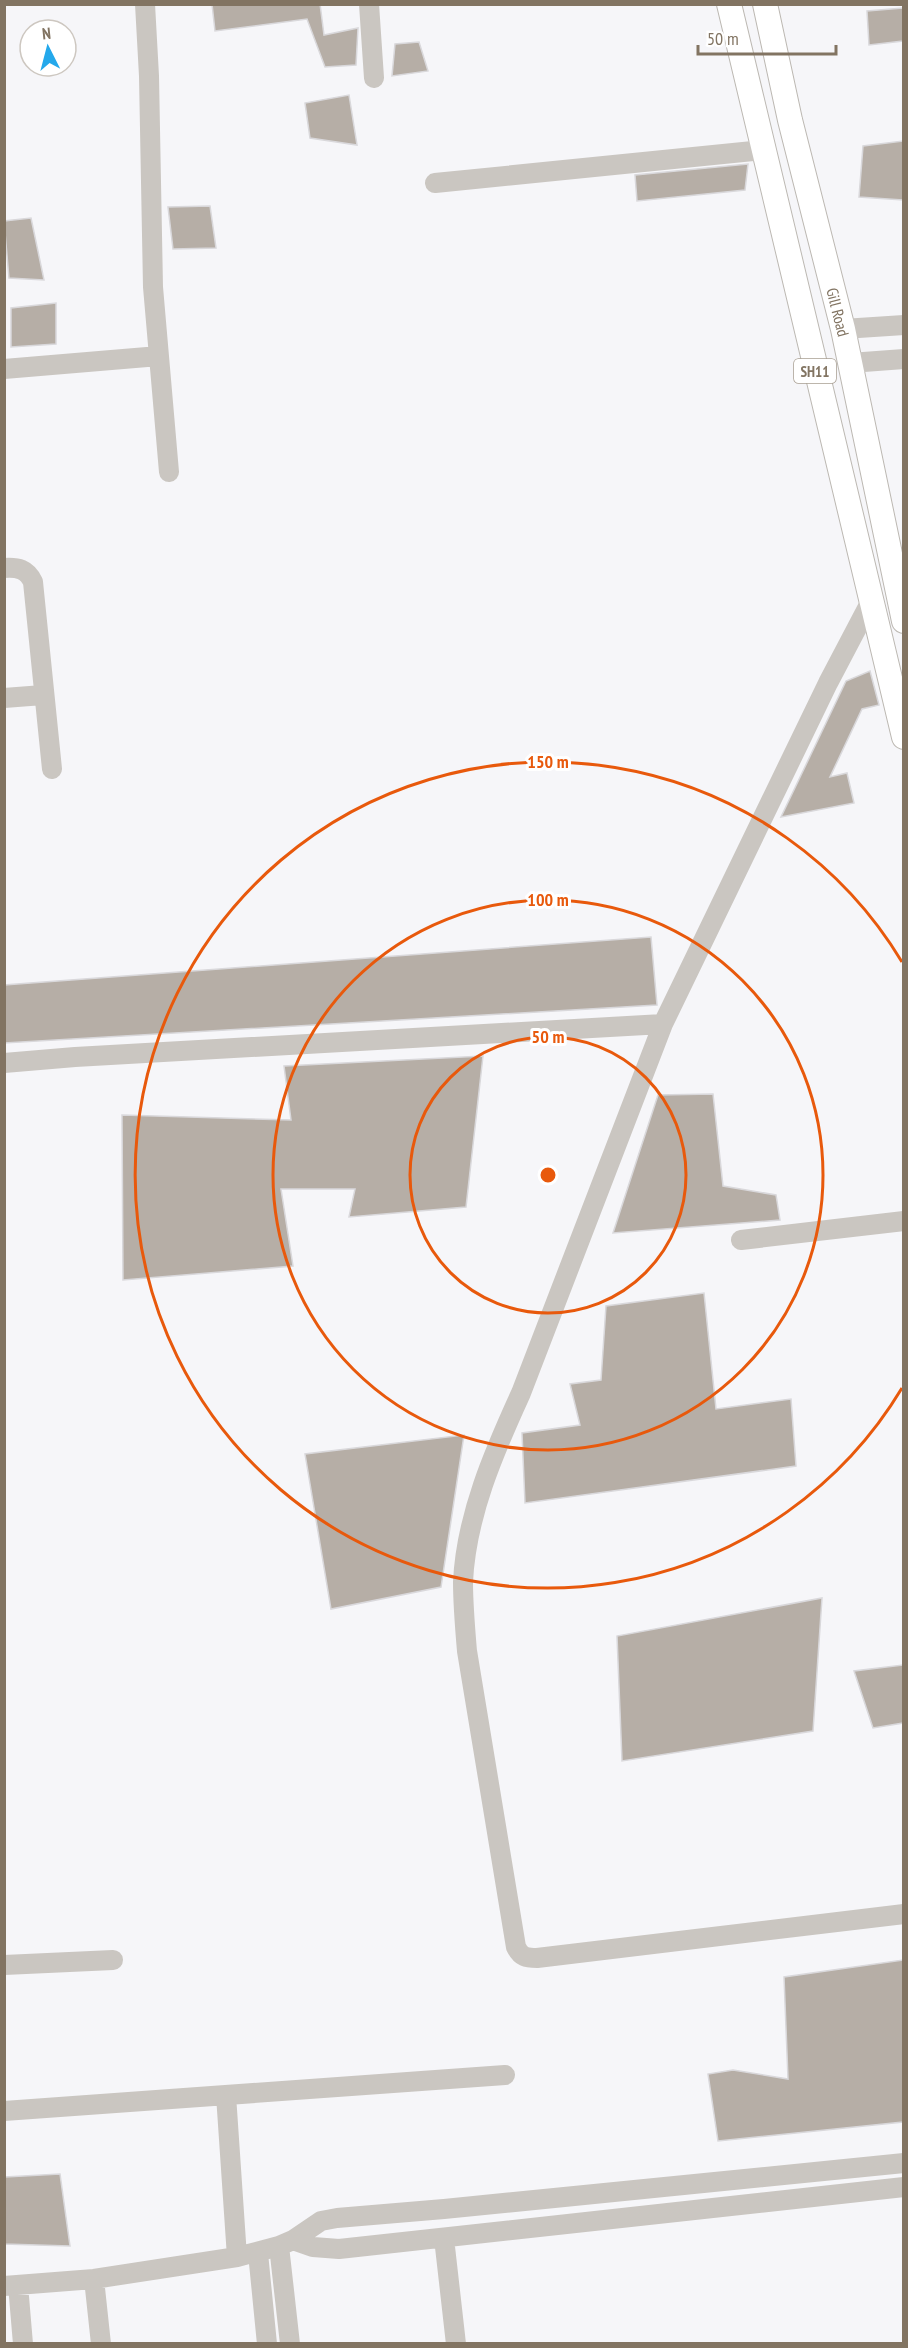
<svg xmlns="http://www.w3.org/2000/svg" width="908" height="2348" font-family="'PT Sans Narrow',sans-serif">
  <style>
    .building { fill: #b6aea6; stroke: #d9d8db; stroke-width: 1.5 }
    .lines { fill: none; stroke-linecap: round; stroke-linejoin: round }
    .major-casing { stroke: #bcb8b2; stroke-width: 26 }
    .minor { stroke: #cac6c1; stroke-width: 20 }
    .major { stroke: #fff; stroke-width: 24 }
    .ring { fill: none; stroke: #e8590c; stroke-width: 3 }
    .labels { text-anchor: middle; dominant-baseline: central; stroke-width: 6; stroke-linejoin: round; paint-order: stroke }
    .shield { fill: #fff; stroke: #a89e91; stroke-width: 1.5 }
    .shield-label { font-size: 15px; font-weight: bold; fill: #827462 }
    .street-label { font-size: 16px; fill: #827462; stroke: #fff }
    .centre { fill: #e8590c; stroke: #fff; stroke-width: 3 }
    .ring-label { font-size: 18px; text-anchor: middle; font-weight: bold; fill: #e8590c; stroke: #fff; stroke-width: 6; stroke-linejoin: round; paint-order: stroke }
  </style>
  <rect width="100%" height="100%" fill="#f6f6f9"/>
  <path class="building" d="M212 4H320L324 35 358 28 356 65 325 67 307 19 215 31Z
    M903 8V41L869 45 867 11Z
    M419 42 428 71 392 76 395 44Z
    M349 95 357 145 310 138 305 103Z
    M903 141V200L859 197 863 146Z
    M748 164 745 190 637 201 635 175Z
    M210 206 216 248 173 249 168 207Z
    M31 218 44 280 9 278 4 221Z
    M56 303V344L11 347V308Z
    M870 671 879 705 862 709 830 777 847 773 854 803 781 817 846 681Z
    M651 937 657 1005 4 1043V985Z
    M483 1056 466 1207 349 1217 355 1189H281L293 1266 123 1280 122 1115 291 1120 284 1066Z
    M713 1094 723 1186 776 1195 780 1220 613 1233 658 1095Z
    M704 1293 716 1409 791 1399 796 1466 525 1503 522 1433 580 1425 570 1384 601 1380 606 1306Z
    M464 1435 441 1587 331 1609 305 1454Z
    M822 1598 813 1731 622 1761 617 1636Z
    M903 1665V1723L873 1728 854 1671Z
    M903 1960V2122L718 2141 708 2074 733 2070 788 2079 784 1977Z
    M60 2174 70 2246 4 2244 5 2177Z"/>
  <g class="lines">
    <defs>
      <path id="major" d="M729 4 904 737
        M765 4 790 120 843 329 904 621"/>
    </defs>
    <use href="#major" class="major-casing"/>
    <path class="minor" d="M145 4 149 76 153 287 169 472
      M369 4 374 78
      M435 183 763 150
      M843 329 904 325
      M850 363 904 359
      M4 369 159 356
      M4 568C18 567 27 569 33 582L52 769
      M4 698 43 695
      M663 1024 828 683 870 603
      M4 1063 75 1057 663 1024 521 1393C494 1452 466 1516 463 1582 463 1605 465 1628 467 1651L516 1947C521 1957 526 1958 537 1958L904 1914
      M741 1240 904 1221
      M4 1965 113 1960
      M226 2095 237 2257
      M4 2111 505 2075
      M444 2238 456 2344
      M293 2240 313 2247 339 2249 904 2187
      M279 2246 290 2344
      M258 2253 267 2344
      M94 2279 101 2344
      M18 2285 23 2344
      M4 2286 94 2279 237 2257 279 2246 293 2240 321 2221 337 2218 444 2209 904 2163"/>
    <use href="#major" class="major"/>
  </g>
  <g class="ring">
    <circle cx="548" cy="1175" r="138"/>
    <circle cx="548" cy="1175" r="275"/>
    <path d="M902 1388A413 413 0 1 1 902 962"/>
  </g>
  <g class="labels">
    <rect class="shield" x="794" y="359" width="42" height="24" rx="4.5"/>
    <g class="shield-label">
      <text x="815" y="371">SH11</text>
    </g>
    <g class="street-label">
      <text transform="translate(838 312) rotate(76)">Gill Road</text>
    </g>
  </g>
  <circle cx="548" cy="1175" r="9" class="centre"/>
  <g class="ring-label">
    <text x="548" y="768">150 m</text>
    <text x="548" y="906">100 m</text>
    <text x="548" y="1043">50 m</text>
  </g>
  <rect width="908" height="2348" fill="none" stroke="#827462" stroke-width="12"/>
  <g transform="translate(48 48) rotate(354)"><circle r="28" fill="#ffffff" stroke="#cdc7c0" stroke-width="1.5"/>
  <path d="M0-4.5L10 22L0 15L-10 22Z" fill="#24a8eb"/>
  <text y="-9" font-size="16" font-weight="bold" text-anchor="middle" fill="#827462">N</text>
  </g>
  <path d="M698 45v9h138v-9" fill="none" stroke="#827462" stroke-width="3"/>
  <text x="707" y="45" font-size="18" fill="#827462" stroke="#ffffff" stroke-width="4.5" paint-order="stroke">50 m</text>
</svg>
